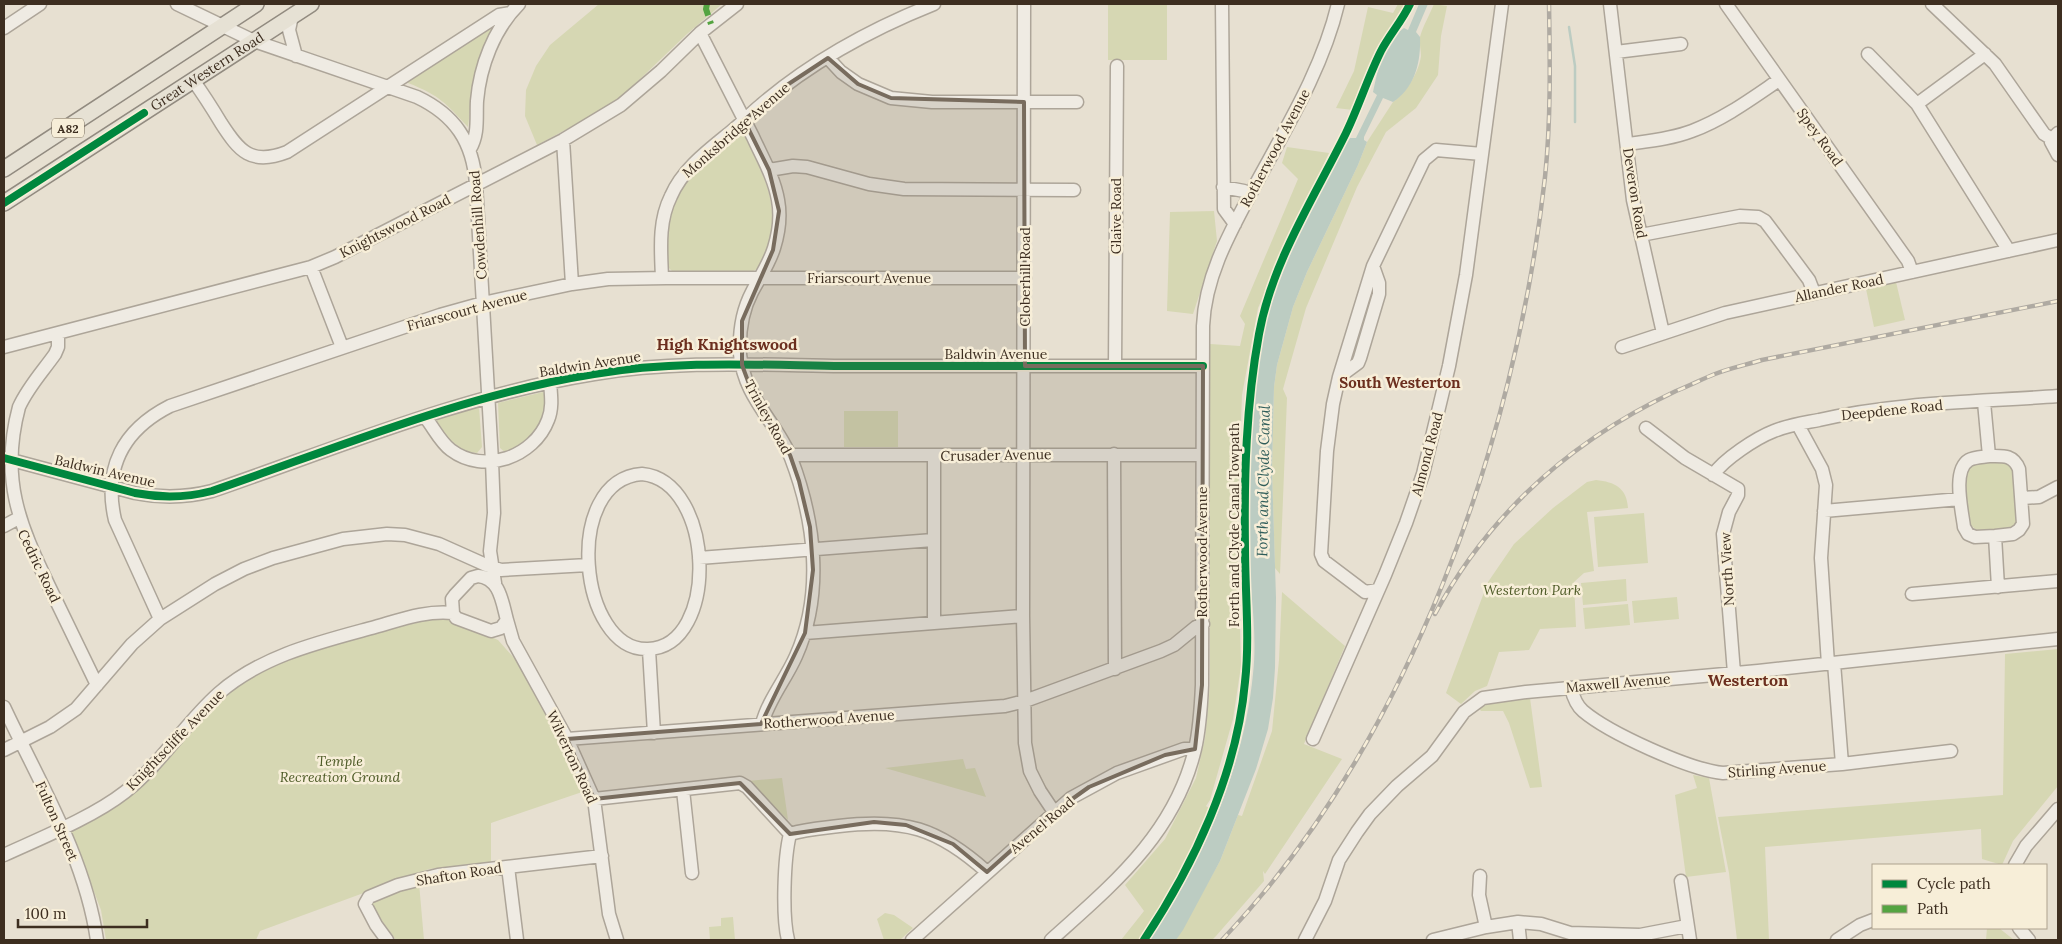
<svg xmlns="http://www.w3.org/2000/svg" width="2062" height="944" font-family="Lora,serif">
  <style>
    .green { fill: #d6d7b3 }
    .water { fill: #bcccc2 }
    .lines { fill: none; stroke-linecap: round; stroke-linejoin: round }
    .stream { stroke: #bcccc2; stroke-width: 2.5 }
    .minor-casing { stroke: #ada599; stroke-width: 15 }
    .major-casing { stroke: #928b80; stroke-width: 18 }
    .minor { stroke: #efebe3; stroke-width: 12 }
    .major { stroke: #e6e1d4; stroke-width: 15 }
    .rail-casing { stroke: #afaaa2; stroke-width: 4.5 }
    .rail { stroke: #f7eed8; stroke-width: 2.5; stroke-dasharray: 8; stroke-linecap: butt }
    .quiet { stroke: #54a441; stroke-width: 6; stroke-dasharray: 12 6; stroke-linecap: butt }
    .cycleway-casing { stroke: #f7eed8; stroke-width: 11 }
    .cycleway { stroke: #00873e; stroke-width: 8 }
    .marked { fill: #786c5e; fill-opacity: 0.2; stroke: #786c5e; stroke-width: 4; stroke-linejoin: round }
    .labels { text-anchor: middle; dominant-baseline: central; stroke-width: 5; stroke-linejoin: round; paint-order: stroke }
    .shield { fill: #f7eed8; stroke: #756857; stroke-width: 1 }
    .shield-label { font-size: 12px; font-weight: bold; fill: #3d2e20 }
    .street-label { font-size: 14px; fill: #3d2e20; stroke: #f7eed8 }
    .park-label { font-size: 14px; font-style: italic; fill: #4d5a26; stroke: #f7eed8 }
    .neighbourhood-label { font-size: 15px; font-weight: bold; fill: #6b2e1e; stroke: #f7eed8 }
    .water-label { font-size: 15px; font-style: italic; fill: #2f5d5a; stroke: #f7eed8 }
    .quarter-label { font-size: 16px; font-weight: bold; fill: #6b2e1e; stroke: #f7eed8 }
  </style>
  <rect width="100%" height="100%" fill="#e7e0d1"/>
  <path class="green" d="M599 4H722L687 34 614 104 537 145 525 116 526 90 536 66 550 45Z
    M1108 4H1167V60H1108Z
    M1398 4H1406L1378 51 1353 110 1336 108 1354 71 1368 7 1393 13Z
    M1434 4 1447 6 1441 36 1438 75 1416 108 1386 132 1357 187 1306 308 1283 389 1287 398 1280 574 1275 568 1272 470 1274 387 1277 365 1293 307 1307 272 1358 165 1367 142 1393 102C1406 93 1419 72 1421 56 1421 50 1419 43 1420 37 1423 26 1430 14 1434 4Z
    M493 26 494 27 473 85 468 127C445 103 441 96 408 83V80Z
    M739 133H743L746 139C766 181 782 208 765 255 761 263 760 269 751 272L672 271C665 266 667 257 666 250 665 192 698 167 739 133Z
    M1287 147 1329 153 1258 308 1242 395 1237 530 1241 666 1233 719 1210 800 1206 806 1210 809 1177 879 1139 940H1121L1144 911 1125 885 1165 839 1196 778 1205 738 1210 685V344L1240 346 1245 324 1240 316 1298 179 1282 163Z
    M1214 211 1217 241 1193 314 1167 311 1170 212Z
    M1896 282 1905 320 1874 327 1866 289Z
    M543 392C551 404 541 424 532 435 526 442 514 447 506 453L500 448 498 403Z
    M474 405 479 407 482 447 477 453 464 451 448 438 436 420Z
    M844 411H898V447H844Z
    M2002 460 2011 463 2015 471 2019 519C2011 534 1993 531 1979 532L1968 523 1964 474 1973 462Z
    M1596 480C1615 482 1627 488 1628 508L1587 512 1594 571 1584 573 1574 582 1576 627 1540 629 1529 650 1499 652 1487 686 1475 691 1461 704 1446 693 1488 582 1514 544 1553 508 1587 482Z
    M1644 513 1648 563 1598 567 1594 517Z
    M1626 579 1627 601 1583 605 1581 583Z
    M1282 592 1345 646 1304 744 1342 759 1265 874 1263 871 1264 881 1216 936 1212 940H1176L1220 861 1238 815 1242 816 1272 731 1279 660Z
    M1677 597 1679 619 1634 623 1632 601Z
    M1628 604 1630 625 1585 629 1583 608Z
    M445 616 498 640 524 669 585 791 491 823V862L429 869 260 931 256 940H106L101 910 70 829 129 796 225 694 296 652Z
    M2058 649V786L2013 841 2002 865 1982 859 1981 829 1765 847 1769 940H1737L1729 873 1718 817 2003 795 2005 654Z
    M1530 698 1542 787 1530 788 1509 723 1503 711H1481L1479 708 1489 704Z
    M963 759 966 769 975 768 986 797 885 768Z
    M1693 775 1709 778 1726 872 1686 877 1675 795 1697 788Z
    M782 778 788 820 748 781Z
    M419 883 424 940H396L370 904Z
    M885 913 894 915 913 928 900 940H884L877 919Z
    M733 917 735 940H710L709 927 721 926V918Z
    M1987 928H1999L2014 940H1986Z"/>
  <path class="water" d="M1419 4H1428L1416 32 1420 37C1421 62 1415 87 1393 102L1383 98 1364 137V140L1367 142 1358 165 1307 272 1293 307 1277 365 1274 387 1272 470 1276 598 1275 668 1273 698 1268 729 1256 769 1220 861 1183 930 1176 940H1150C1202 862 1244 768 1253 674 1258 630 1249 585 1248 542 1247 463 1247 378 1270 302 1280 268 1297 236 1313 205 1324 183 1335 158 1350 138H1356L1377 95 1373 92C1379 67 1381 44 1404 28L1408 30Z"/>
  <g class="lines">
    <path class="stream" d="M1569 27 1575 66V122"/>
    <defs>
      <path id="minor" d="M177 4 254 41 417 97C455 115 473 142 476 184L492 461 494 513 490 551 495 583
        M1024 4 1023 616 1025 743 1030 771 1040 791 1054 812
        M1222 4 1224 209 1235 224
        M1610 4 1633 200 1663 333
        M1726 4 1908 261 1912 272
        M1932 4 1995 64 2044 134 2052 139
        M292 16 289 30 296 56
        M4 28 40 4
        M700 33C718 68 735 102 753 137 762 157 774 177 778 200 781 216 779 232 774 248 769 264 760 277 752 292 742 311 739 333 740 354 744 398 776 421 791 458 815 521 824 593 796 656 786 679 768 700 762 724
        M1616 52 1681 44
        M1868 54 1917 104 2009 251
        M828 58 841 72 858 84 891 98 932 102H1077
        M193 80C203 94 212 108 221 123 239 151 251 166 287 152L499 15 511 13
        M1917 104 1985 54
        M2058 133 2054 137 2051 142 2058 155
        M563 140 572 284
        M1628 144C1649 141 1671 139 1692 131 1724 119 1751 99 1779 80
        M470 149C479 134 476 117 477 101 480 66 494 29 519 4
        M769 170 793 166 807 167 869 184 904 189 1074 190
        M1223 187 1244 191
        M1641 235 1740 216 1758 217 1765 221 1780 241 1809 280 1814 293
        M311 267 342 347
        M662 278C661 250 658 222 671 196 683 168 710 149 733 130 743 122 751 113 761 105 811 62 874 28 934 4
        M58 333V347L55 354C43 371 28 387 19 407 0 478 19 524 49 586 65 619 81 652 97 685
        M4 347 311 267 335 257 563 140 621 105 661 71 700 33 737 4
        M1622 347 1725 313 2058 240
        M1115 366 1117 66
        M1339 377 1358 363 1360 358 1379 294V283L1373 266
        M1984 402 1989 456
        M425 417C434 428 440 442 451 450 484 475 534 457 548 420 553 408 551 395 550 382
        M1798 425 1822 469 1826 485 1821 558 1828 664
        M1646 428 1685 458 1738 489V495L1729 512 1723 534 1734 673
        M1114 454 1115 669
        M790 455H1202
        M1989 456C2002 456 2013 454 2019 469L2023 524 2019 530 2013 534 1995 536 1975 537 1968 534 1964 527C1962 510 1952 470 1969 460 1974 457 1983 457 1989 456Z
        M4 458 135 493C161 498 185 498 212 491 337 448 463 395 594 374 676 360 760 365 842 366 963 366 1083 366 1203 366
        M642 474C715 481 720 647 648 649 579 652 561 480 642 474Z
        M1713 475C1724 459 1756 438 1774 431 1789 425 1804 423 1819 420 1897 402 1979 402 2058 396
        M2022 498 2039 497 2058 487
        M1824 511 1960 499
        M4 526 17 519
        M1995 536 1998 587
        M699 558 933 540
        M478 576C500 578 502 602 507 620L501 628 491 631 456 618 453 613 452 599 455 595 471 578Z
        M1378 590 1365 592 1324 561 1321 554 1327 451 1333 404 1339 377 1373 266 1424 160 1436 150 1482 154
        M1912 594 2058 581
        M160 619 115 520C103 468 123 430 170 406L440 315 483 303 572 284 608 279 666 278H1025
        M507 620 513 641 567 739 594 799 609 914 617 940
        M934 623V456
        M805 633 1023 616
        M649 650 654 733
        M1834 663 1842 764
        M1571 688C1573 696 1577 706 1583 711 1609 733 1690 770 1723 773L1842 764 1951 751
        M4 707C39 782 85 857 97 940
        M567 739 1005 706 1025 701 1161 651 1174 645 1196 627 1203 624
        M1313 739 1385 575 1406 523 1423 474 1449 366 1466 275 1502 4
        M4 750 50 727 76 709 132 644 160 619 215 584 244 569 273 558 343 539 387 534 405 535 439 544 486 565 501 570 588 565
        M683 790 692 873
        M594 799 740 783 747 787 790 834
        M4 855C41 838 93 817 125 792 161 764 185 723 219 693 263 655 320 642 375 627 400 620 426 610 453 613
        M2015 865 2026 846 2058 809
        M508 867 517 940
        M1480 876 1479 895 1486 927
        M1681 881 1690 940
        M1518 922 1520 940
        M2019 928 2029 940
        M387 940 376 925 365 904 369 897 398 885 438 875 602 856
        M788 940C782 916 784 858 790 834 806 829 823 828 839 826 904 818 938 828 987 872
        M912 940 1071 798 1117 773 1184 749H1195
        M1051 940C1112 885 1175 834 1195 749 1200 728 1201 707 1202 685L1203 326C1205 277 1229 234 1252 191 1284 131 1322 71 1338 4
        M1305 940 1325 901 1339 860 1357 832 1370 814 1397 786 1432 756 1464 712 1483 698 1526 692 1758 671 2058 639
        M1433 940 1486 927 1518 922 1541 924 1570 933 1640 935 1687 926
        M1837 940 1860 925 1873 920"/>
      <g id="major">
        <path d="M4 169 256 4"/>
        <path id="s1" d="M4 203 311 4"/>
      </g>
    </defs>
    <use href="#minor" class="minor-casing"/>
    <use href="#major" class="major-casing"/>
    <use href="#minor" class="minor"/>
    <use href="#major" class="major"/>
    <defs>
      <path id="rail" d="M1435 614C1490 512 1572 440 1676 391 1689 386 1702 379 1715 374 1730 368 1746 365 1762 360L2058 301
        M1222 940C1409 742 1515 445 1545 177 1551 120 1550 61 1549 4"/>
    </defs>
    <use href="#rail" class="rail-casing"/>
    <use href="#rail" class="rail"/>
    <path class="quiet" d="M707 4 706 9 711 24"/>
    <defs>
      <path id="cycleway" d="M4 203 144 113
        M4 458 135 493C161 498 185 498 212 491 337 448 463 395 594 374 676 360 760 365 842 366 963 366 1083 366 1203 366
        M1144 940C1194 865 1237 773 1245 682 1250 638 1245 592 1245 548 1244 476 1246 405 1259 334 1272 262 1314 198 1346 133 1359 106 1368 77 1381 51 1390 34 1402 21 1410 4"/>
    </defs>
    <use href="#cycleway" class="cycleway-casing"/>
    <use href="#cycleway" class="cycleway"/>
  </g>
  <path class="marked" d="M828 58 858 84 891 98 1024 102 1025 366H1203L1202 685 1195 749 1165 755 1089 787 1054 812 987 872 953 844 906 825 874 822 790 834 740 783 594 799 567 739 761 724 805 633 813 570 810 527 799 481 790 455 755 400 742 365V321L773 250 779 211 769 170 744 120 787 85Z"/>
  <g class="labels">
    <rect class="shield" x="52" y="118.5" width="32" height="19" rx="4"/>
    <g class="shield-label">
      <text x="68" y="128">A82</text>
    </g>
    <g class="street-label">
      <text stroke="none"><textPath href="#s1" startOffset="242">Great Western Road</textPath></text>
      <text transform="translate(736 130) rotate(-41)">Monksbridge Avenue</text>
      <text transform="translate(1820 137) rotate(54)">Spey Road</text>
      <text transform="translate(1275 148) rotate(-62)">Rotherwood Avenue</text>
      <text transform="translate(1635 193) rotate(81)">Deveron Road</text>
      <text transform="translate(1116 216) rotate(-90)">Glaive Road</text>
      <text transform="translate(478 225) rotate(-94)">Cowdenhill Road</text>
      <text transform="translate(395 226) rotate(-27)">Knightswood Road</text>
      <text transform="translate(1025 277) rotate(-90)">Cloberhill Road</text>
      <text x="869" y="278">Friarscourt Avenue</text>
      <text transform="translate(1839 288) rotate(-12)">Allander Road</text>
      <text transform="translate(467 310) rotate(-15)">Friarscourt Avenue</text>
      <text x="996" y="354">Baldwin Avenue</text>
      <text transform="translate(590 364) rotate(-9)">Baldwin Avenue</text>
      <text transform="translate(1892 410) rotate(-6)">Deepdene Road</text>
      <text transform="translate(768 417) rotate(61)">Trinley Road</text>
      <text transform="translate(1427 454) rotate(-75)">Almond Road</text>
      <text transform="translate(996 455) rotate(-1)">Crusader Avenue</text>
      <text transform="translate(105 471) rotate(13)">Baldwin Avenue</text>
      <text transform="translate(1234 525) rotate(-90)">Forth and Clyde Canal Towpath</text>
      <text transform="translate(1202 552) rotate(-90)">Rotherwood Avenue</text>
      <text transform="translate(39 566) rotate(64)">Cedric Road</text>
      <text transform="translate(1727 569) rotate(-93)">North View</text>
      <text transform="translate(1618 683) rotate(-5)">Maxwell Avenue</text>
      <text transform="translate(829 719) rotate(-4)">Rotherwood Avenue</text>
      <text transform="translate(175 740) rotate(-46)">Knightscliffe Avenue</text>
      <text transform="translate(572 757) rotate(65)">Wilverton Road</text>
      <text transform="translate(1777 769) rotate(-4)">Stirling Avenue</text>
      <text transform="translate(57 821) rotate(66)">Fulton Street</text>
      <text transform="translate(1042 825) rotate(-40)">Avenel Road</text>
      <text transform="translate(459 874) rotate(-9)">Shafton Road</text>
    </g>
    <g class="park-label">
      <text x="1532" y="590">Westerton Park</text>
      <text x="340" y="761">Temple<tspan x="340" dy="16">Recreation Ground</tspan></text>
    </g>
    <g class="neighbourhood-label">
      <text x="1400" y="382">South Westerton</text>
    </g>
    <g class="water-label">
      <text transform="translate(1263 481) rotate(-89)">Forth and Clyde Canal</text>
    </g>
    <g class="quarter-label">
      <text x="727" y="344">High Knightswood</text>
      <text x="1748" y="680">Westerton</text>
    </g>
  </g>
  <rect width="2062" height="944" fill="none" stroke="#3d2e20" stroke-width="10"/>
  <rect x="1872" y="864" width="175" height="65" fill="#f7eed8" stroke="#ada18e"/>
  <rect x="1882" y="880" width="25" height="8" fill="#00873e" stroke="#ada18e"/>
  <text x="1917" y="889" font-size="15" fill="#3d2e20">Cycle path</text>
  <rect x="1882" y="905" width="25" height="8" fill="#54a441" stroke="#ada18e"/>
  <text x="1917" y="914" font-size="15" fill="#3d2e20">Path</text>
  <path d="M18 919v8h129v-8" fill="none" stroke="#3d2e20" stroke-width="2.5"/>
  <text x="25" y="919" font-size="15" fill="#3d2e20" stroke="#f7eed8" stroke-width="4" paint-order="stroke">100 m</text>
</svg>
